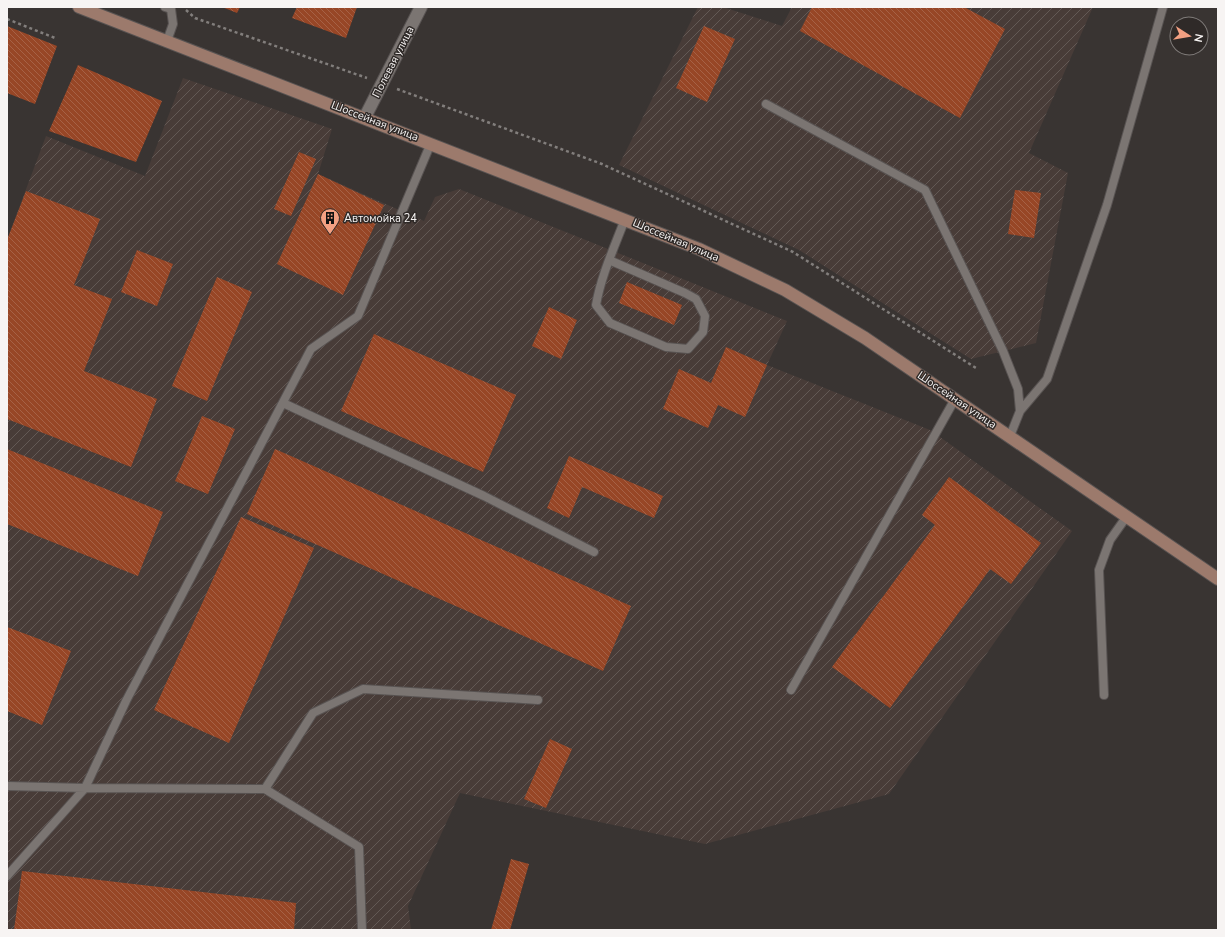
<svg xmlns="http://www.w3.org/2000/svg" width="1225" height="937" font-family="'Nunito Sans',sans-serif">
  <style>
    .industrial { fill: url(#industrial-furrows) }
    .building { fill: url(#building-back-hatch) }
    .lines { fill: none; stroke-linecap: round; stroke-linejoin: round }
    .service-casing { stroke: #585352; stroke-width: 10 }
    .minor-casing { stroke: #585352; stroke-width: 14 }
    .secondary-casing { stroke: #585352; stroke-width: 14 }
    .path { stroke: #827e7c; stroke-width: 2.5; stroke-dasharray: 3 3; stroke-linecap: butt }
    .service { stroke: #7b7572; stroke-width: 8 }
    .minor { stroke: #7b7572; stroke-width: 12 }
    .secondary { stroke: #9c7a6c; stroke-width: 12 }
    .labels { text-anchor: middle; dominant-baseline: central; stroke-width: 3; stroke-linejoin: round; paint-order: stroke }
    .street-label { font-size: 11px; fill: #f7f4f3; stroke: #2f2a28 }
    .poi-label { font-size: 11px; fill: #f7f4f3; stroke: #2f2a28; text-anchor: start }
  </style>
  <defs>
    <pattern id="industrial-furrows" width="10" height="10" patternUnits="userSpaceOnUse"><rect width="10" height="10" fill="#483c38"/><path d="M-1 1l2-2M0 10L10 0M9 11l2-2" fill="none" stroke="#635955"/></pattern>
    <pattern id="building-back-hatch" width="6" height="6" patternUnits="userSpaceOnUse"><rect width="6" height="6" fill="#974626"/><path d="M-1 5l2 2M0 0l6 6M5-1l2 2" fill="none" stroke="#a66146"/></pattern>
  </defs>
  <rect width="100%" height="100%" fill="#393432"/>
  <path class="industrial" d="M698 7H723L782 26 792 7H1093L1029 153 1068 173 1036 343 971 359 799 250 619 165Z
    M183 78 332 129 318 174 424 221 435 197 459 189 787 321 767 365 930 430 1072 531 889 794 705 844 460 793 408 906 411 930H7V240L46 136 145 176Z"/>
  <path class="building" d="M222 7H240L237 13Z
    M297 7H357L346 38 292 18Z
    M812 7H964L1005 29 960 118 800 31Z
    M7 26 57 46 35 104 7 93Z
    M704 26 735 39 707 102 676 88Z
    M78 65 162 101 136 162 49 131Z
    M299 152 316 159 291 216 274 209Z
    M318 174 384 205 343 295 277 264Z
    M1015 190 1041 193 1034 238 1008 234Z
    M26 191 100 219 74 285 112 299 84 371 157 399 131 467 7 419V240Z
    M137 250 173 264 157 306 121 292Z
    M217 277 252 292 207 401 172 386Z
    M627 282 682 305 674 325 619 303Z
    M549 307 577 320 561 359 532 346Z
    M374 334 516 395 483 472 341 411Z
    M726 347 767 365 745 417 718 405 708 428 663 409 679 369 711 383Z
    M202 416 235 429 208 494 175 481Z
    M7 449 163 512 138 576 7 524Z
    M275 449 631 606 603 671 247 514Z
    M569 456 663 496 654 518 582 487 569 518 547 508Z
    M949 477 1041 543 1011 584 990 569 890 708 832 667 935 525 922 515Z
    M241 517 314 548 229 743 154 710Z
    M7 627 71 651 42 725 7 711Z
    M550 739 572 749 546 808 524 799Z
    M511 859 529 864 510 930H491Z
    M22 871 296 903 294 930H14Z"/>
  <g class="lines">
    <defs>
      <path id="service" d="M165 7 171 9 173 24 167 41
        M766 104 925 190 1003 351 1018 389 1020 411 1010 436
        M609 260 685 293 696 299 705 316 703 332 688 349 666 347 610 323 596 305C601 276 614 248 625 219
        M283 403 484 496 594 552
        M1020 411 1047 379 1107 205 1163 7
        M791 690 955 399
        M1104 695 1099 570 1110 540 1127 516
        M7 786 85 788 126 701 311 349 358 316 431 143
        M265 789 359 847 362 930
        M7 876 85 788 265 789 313 713 363 689 538 700"/>
      <path id="minor" d="M365 117 421 7"/>
      <path id="secondary" d="M79 7 699 249 785 290 865 338 1218 579"/>
    </defs>
    <use href="#service" class="service-casing"/>
    <use href="#minor" class="minor-casing"/>
    <use href="#secondary" class="secondary-casing"/>
    <path class="path" d="M186 10 195 18 367 78
      M7 19 55 38
      M397 89 602 164 793 252 976 368"/>
    <use href="#service" class="service"/>
    <use href="#minor" class="minor"/>
    <use href="#secondary" class="secondary"/>
  </g>
  <defs>
    <symbol id="building-pin" viewBox="-11 -11 22 30"><path d="M0 17L-7.5 6A9.5 9.5 0 1 1 7.5 6Z" fill="#f3a082" stroke="#2f2a28"/><path d="M-4-6H4V6H1V3H-1V6H-4ZM-2.5-4.3h1.7v1.8h-1.7ZM.8-4.3h1.7v1.8H.8ZM-2.5-1h1.7V.8h-1.7ZM.8-1h1.7V.8H.8Z" fill="#111"/></symbol>
  </defs>
  <g fill-rule="evenodd">
    <use href="#building-pin" x="319" y="207" width="22" height="30"/>
  </g>
  <g class="labels">
    <g class="street-label">
      <text transform="translate(393 62) rotate(-63)">Полевая улица</text>
      <text transform="translate(375 121) rotate(21)">Шоссейная улица</text>
      <text transform="translate(676 240) rotate(23)">Шоссейная улица</text>
      <text transform="translate(957 400) rotate(34)">Шоссейная улица</text>
    </g>
    <g class="poi-label">
      <text x="344" y="218">Автомойка 24</text>
    </g>
  </g>
  <rect width="1225" height="937" fill="none" stroke="#f7f4f3" stroke-width="16"/>
  <g transform="translate(1189 36) rotate(102)"><circle r="19" fill="#2f2a28" stroke="#7f7b79"/>
  <path d="M0-3L7 15L0 10L-7 15Z" fill="#f3a082"/>
  <text y="-6" font-size="11" font-weight="bold" text-anchor="middle" fill="#f7f4f3">N</text>
  </g>
</svg>
